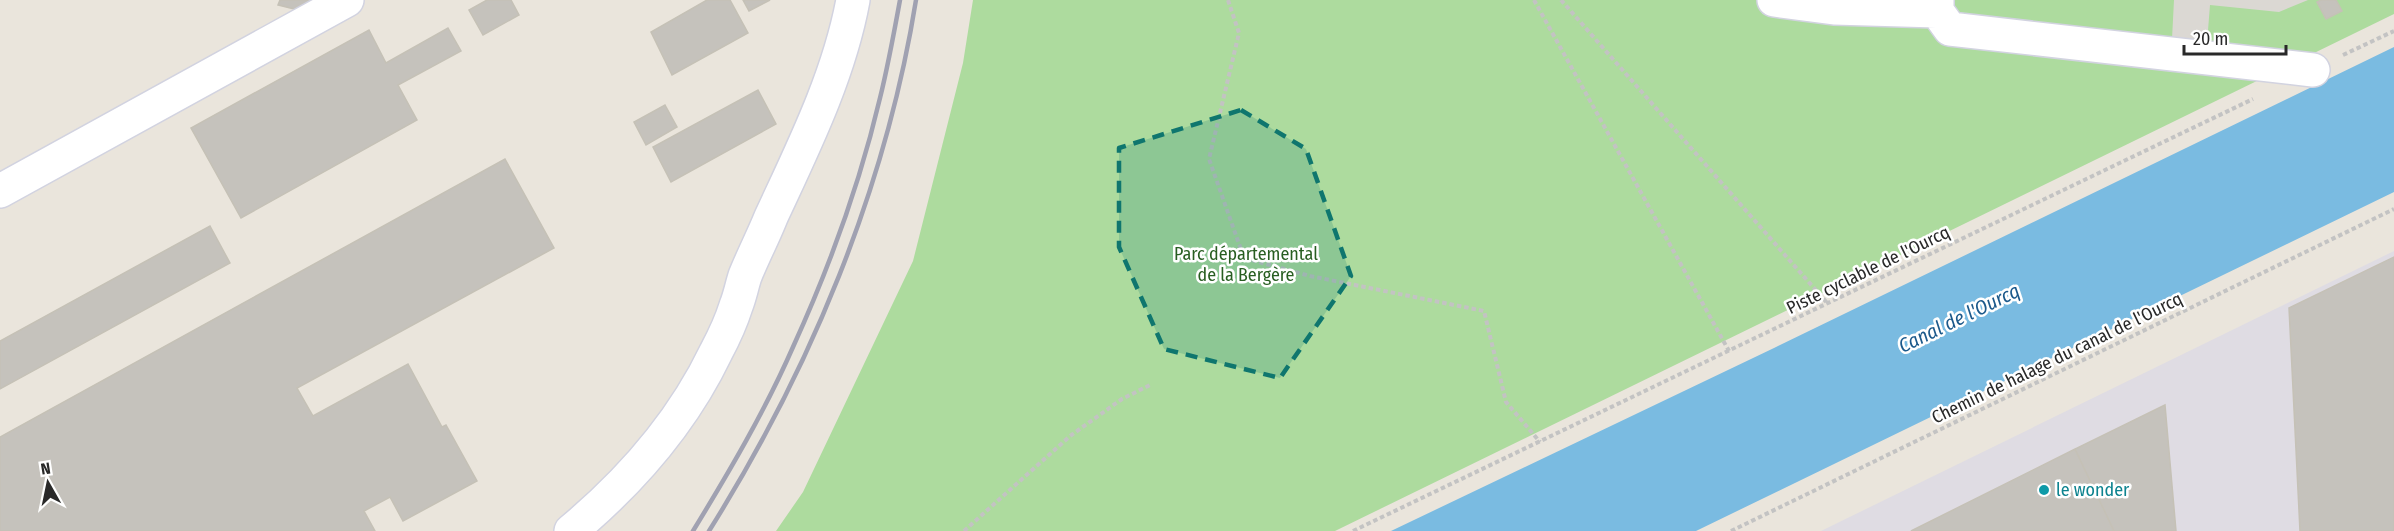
<svg xmlns="http://www.w3.org/2000/svg" width="2394" height="531" font-family="'Fira Sans Condensed',sans-serif">
  <style>
    .industrial { fill: #dfdce3 }
    .green { fill: #addb9e }
    .plaza { fill: #dbd8d3 }
    .water { fill: #7abbe1 }
    .building { fill: #c5c2bc; stroke: #c5c1b6; stroke-width: 1.5 }
    .lines { fill: none; stroke-linecap: round; stroke-linejoin: round }
    .minor-casing { stroke: #d2d3e0; stroke-width: 36 }
    .path { stroke: #c3c3c3; stroke-width: 4; stroke-dasharray: 4.5 3; stroke-linecap: butt }
    .minor { stroke: #fff; stroke-width: 33 }
    .rail { stroke: #a0a1b1; stroke-width: 4.5 }
    .marked { fill: #0f766e; fill-opacity: 0.2; stroke: #0f766e; stroke-width: 4.5; stroke-dasharray: 12 8; stroke-linejoin: round }
    .culture-dot { fill: #0f9aa8; stroke: #fff; stroke-width: 2 }
    .labels { text-anchor: middle; dominant-baseline: central; stroke-width: 5; stroke-linejoin: round; paint-order: stroke }
    .park-label { font-size: 18px; fill: #285e21; stroke: #fff }
    .street-label { font-size: 18px; fill: #292929; stroke: #fff }
    .culture-label { font-size: 18px; fill: #0d838f; stroke: #fff; text-anchor: start }
    .water-label { font-size: 20px; font-style: italic; fill: #1b598b; stroke: #fff }
  </style>
  <rect width="100%" height="100%" fill="#eae5dc"/>
  <path class="industrial" d="M2394 251V531H1821L2179 356Z"/>
  <path class="green" d="M973 0H2394V14L1335 531H776L803 492 913 261 963 63Z"/>
  <path class="plaza" d="M2174 0H2308L2279 12 2210 5 2207 43 2172 39Z"/>
  <path class="water" d="M2394 47V192L1696 531H1391L1774 348Z"/>
  <path class="building" d="M280 0H316L298 10 278 5Z
    M487 0H511L519 15 483 35 469 10Z
    M707 0H730L748 33 672 75 651 32Z
    M743 0H770L749 11Z
    M2321 0H2336L2342 11 2326 19 2317 2Z
    M448 28 461 51 398 85 417 120 241 218 191 128 369 30 386 63Z
    M758 90 776 124 671 182 653 147Z
    M665 105 677 127 646 145 634 122Z
    M505 159 554 248 297 388 313 416 408 364 442 427 446 425 477 481 403 521 390 497 364 511 375 531H0V437Z
    M210 226 230 263 0 389V341Z
    M2394 257V531H2300L2289 308Z
    M2165 405 2176 531H2114L2075 449Z
    M2075 449 2114 531H1911Z"/>
  <g class="lines">
    <defs>
      <path id="minor" d="M1774 0 1834 8 1937 11
        M1937 0V11L1950 29 2313 70
        M0 191 347 0
        M571 531C631 481 682 423 716 352 724 337 731 322 736 306 740 296 742 285 745 276 753 256 763 237 771 217 803 148 839 76 853 0"/>
    </defs>
    <use href="#minor" class="minor-casing"/>
    <path class="path" d="M1228 0 1239 33 1209 159 1244 258 1310 276 1484 311 1506 402 1540 442
      M1534 0 1729 351
      M1561 0 1828 304
      M2343 55 2394 31
      M964 531 1070 436 1122 399 1150 385
      M1353 531 2253 99
      M1731 531 2394 209"/>
    <use href="#minor" class="minor"/>
    <path class="rail" d="M693 531C729 472 765 411 793 347 829 268 860 183 880 98 888 66 894 33 900 0
      M709 531C810 370 886 188 916 0"/>
  </g>
  <path class="marked" d="M1241 110 1306 149 1351 276 1280 378 1164 349 1119 247V148Z"/>
  <circle class="culture-dot" cx="2044" cy="490" r="6"/>
  <g class="labels">
    <g class="park-label">
      <text x="1246" y="254">Parc départemental<tspan x="1246" dy="21">de la Bergère</tspan></text>
    </g>
    <g class="street-label">
      <text transform="translate(1868 270) rotate(-26)">Piste cyclable de l'Ourcq</text>
      <text transform="translate(2057 358) rotate(-26)">Chemin de halage du canal de l'Ourcq</text>
    </g>
    <g class="culture-label">
      <text x="2056" y="490">le wonder</text>
    </g>
    <g class="water-label">
      <text transform="translate(1959 318) rotate(-26)">Canal de l'Ourcq</text>
    </g>
  </g>
  <g transform="translate(48 483) rotate(351)" stroke="#ffffff" stroke-width="4.5" paint-order="stroke">
  <path d="M0-4.5L10 22L0 15L-10 22Z" fill="#292929"/>
  <text y="-9" font-size="16" font-weight="bold" text-anchor="middle" fill="#292929">N</text>
  </g>
  <path d="M2184 45v9h102v-9" fill="none" stroke="#292929" stroke-width="3"/>
  <text x="2193" y="45" font-size="18" fill="#292929" stroke="#ffffff" stroke-width="4.5" paint-order="stroke">20 m</text>
</svg>
